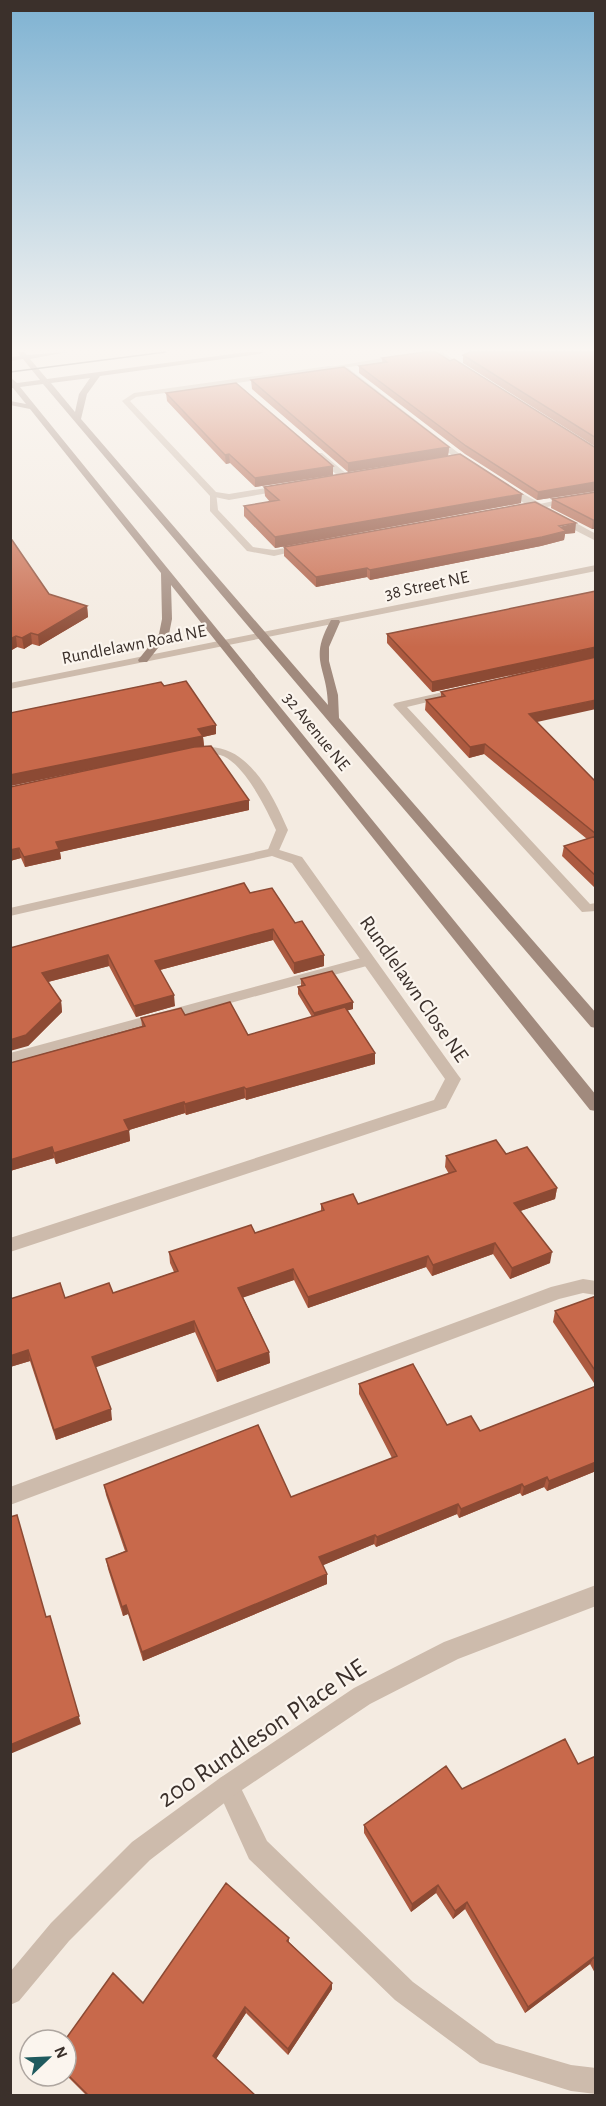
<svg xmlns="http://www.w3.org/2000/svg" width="606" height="2106" font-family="'Alegreya Sans',sans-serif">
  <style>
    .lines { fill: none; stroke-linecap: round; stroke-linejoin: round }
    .service { fill: #cdbbac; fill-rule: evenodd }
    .minor { fill: #cdbbac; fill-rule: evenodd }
    .secondary { fill: #a18a7d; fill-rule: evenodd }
    .tram { stroke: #3b302b; stroke-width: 1.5 }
    .wall { fill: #ac5a40 }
    .shaded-wall { fill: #8c4a34 }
    .building { fill: #c8694b; stroke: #8c4a34; stroke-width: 1.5 }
    .labels { text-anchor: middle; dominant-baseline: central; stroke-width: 4.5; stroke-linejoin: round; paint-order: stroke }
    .far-street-label { font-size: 18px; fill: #3b302b; stroke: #fbf5ee }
    .street-label { font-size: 21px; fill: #3b302b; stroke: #fbf5ee }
    .near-street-label { font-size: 26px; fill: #3b302b; stroke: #fbf5ee }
  </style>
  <rect width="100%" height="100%" fill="#f4ebe1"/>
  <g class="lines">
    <path class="service" d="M434 352H442L472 371 465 373Z
      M400 355 403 359 329 370 325 368Z
      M316 453H322L349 476V480H343L316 457Z
      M210 492H216L218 510 253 547 274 550 303 545 308 548 274 556 247 551 210 511Z
      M596 492V498L525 511 521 508Z
      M461 688 466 691 465 693 407 707 590 904 596 903V911L582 912 393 705 395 703Z
      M210 747C251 748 274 798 288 830L277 855H269L267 852 276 830C267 810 243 761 220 755 210 752 196 759 188 752L194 749Z
      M369 956 376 961 374 964 10 1063V1053Z
      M583 1279 596 1281V1295L583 1293 559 1299 10 1505V1487L551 1287Z
      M228 1774 236 1778 267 1841 413 1982 496 2043 571 2065 596 2068V2094L571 2091 480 2063 395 2000 249 1859 216 1786 220 1778Z"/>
    <path class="minor" d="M329 366 348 368 465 458 229 500 210 496 122 401 134 393ZM329 370 343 372 454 457 229 494 216 492 130 401 136 397Z
      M503 486H509L596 534V541L532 508 503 490Z
      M596 565V571L10 689V683Z
      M273 848 302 857 458 1075 461 1079 446 1108 10 1252V1238L434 1100 445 1079 292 863 272 856 10 916V908Z
      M596 1585V1606L458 1659 370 1704 236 1794 150 1860 69 1941 19 2001 10 2005V1972L51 1923 132 1842 220 1778 354 1688 444 1642Z"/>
    <path class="secondary" d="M18 352H24L27 355 68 352 30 359 47 379 247 352H263L260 354 100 376 87 394 81 419 328 705C327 665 308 661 331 620H339L340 622 329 647V661L338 695 339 718 596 1013V1028L591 1027 330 723 43 384 20 387 596 1095V1111L590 1110 171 585 172 619 169 634 147 662H139L138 660 159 634 162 619 161 573 30 409 10 405V401L26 404 13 388H10V377L17 383 40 380 23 359 10 361V357L20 356ZM90 378 79 394 75 412 51 383Z"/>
    <path class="tram" d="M10 372 166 352"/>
  </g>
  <path class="wall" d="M596 352V447L463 363V355Z
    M382 358 450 361 596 448V491L537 500 465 454 359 373V366L382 362Z
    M251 380 449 447 448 456 348 472 252 389Z
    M166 393 333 466V475L255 487 230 463 226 464 167 401Z
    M264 487 521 503 275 548 244 516V506L270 502 265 496Z
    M596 492V529H592L551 508 552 499Z
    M575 533 565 534 564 540 541 546 370 580 367 577 316 587 284 556V547Z
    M10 541 49 594 87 606 88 617 39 646 32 644 24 649 17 647 10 651Z
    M387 634 596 657 432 692 387 643Z
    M164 686 216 734 203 737 204 746 196 747 249 800V810L60 852 61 859 25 867 21 858 10 861V787L151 756 10 786V713Z
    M441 692 537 722 596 782V889L562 856 564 846 587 839 484 754 469 758 425 710 426 700 441 697Z
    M250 893 295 923 324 955V966L294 974 273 940 160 970 175 1006 136 1017 109 966 48 982 61 1001 62 1012 28 1046 10 948Z
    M301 979 353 1002V1009L347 1010 375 1053V1064L246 1100 245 1098 186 1115 185 1113 129 1130 130 1141 56 1164 54 1158 10 1171V1063L142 1026 141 1018 185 1015 248 1035 312 1017 298 994V987L301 986Z
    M506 1154 557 1188 555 1199 520 1211 550 1263 510 1279 493 1254 432 1276 426 1267 308 1308 294 1280 243 1297 269 1352 270 1363 217 1382 195 1332 95 1367 112 1420 56 1440 30 1361 10 1367V1299L65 1298 113 1293 174 1272 170 1263 169 1252 255 1233 321 1211V1204H358L449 1174 445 1167 446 1156Z
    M596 1296V1386L553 1322 555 1311Z
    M359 1384 447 1425 480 1431 596 1386V1471L547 1491 544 1487 522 1496 520 1493 459 1518 457 1514 376 1547 374 1544 323 1565 327 1584 143 1661 128 1614 123 1616 108 1569 106 1559 125 1551 106 1495 104 1485 291 1497 392 1458 359 1394Z
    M596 1756V1975L590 1964 525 2013 465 1909 453 1919 436 1893 411 1912 364 1833V1825L462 1789 578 1764Z
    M289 1938V1942L332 1983V1989L288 2055 246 2013 216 2059 256 2096H87L66 2075V2040L143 2003Z"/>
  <path class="shaded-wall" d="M449 447 448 456 348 472V463Z
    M229 454 230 463 226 464 225 455Z
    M333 466V475L255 487V478Z
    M596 482V491L537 500 538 492Z
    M522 494 521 503 275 548V537Z
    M593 520H596V529H592Z
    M576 523 575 533 565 534 564 540 541 546 370 580V570Z
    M367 568V577L316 587V577Z
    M87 606 88 617 39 646 38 635Z
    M31 633 32 644 24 649 22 638Z
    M16 636 17 647 10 651V639Z
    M596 647V657L432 692V682Z
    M596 700V709L528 724 529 714Z
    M216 725V734L203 737 204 746 10 786V775Z
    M485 744 484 754 469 758 470 747Z
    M249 800V810L60 852 61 859 25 867 24 857 56 842Z
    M19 848 21 858 10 861V850Z
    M273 929V940L156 971 155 961Z
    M108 955 109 966 44 983 42 973Z
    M324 955V966L294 974V963Z
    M174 995 175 1006 136 1017 134 1006Z
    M61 1001 62 1012 28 1046 10 1051V1040Z
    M353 1002V1009L314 1020V1013Z
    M375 1053V1064L246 1100V1089Z
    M244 1087 245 1098 186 1115 185 1104Z
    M184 1102 185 1113 129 1130 130 1141 56 1164 54 1153 124 1120Z
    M52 1147 54 1158 10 1171V1160Z
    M557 1188 555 1199 512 1214 514 1203Z
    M495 1243 493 1254 432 1276 433 1265Z
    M552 1252 550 1263 510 1279 512 1268Z
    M428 1256 426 1267 308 1308V1297Z
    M293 1269 294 1280 239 1299 238 1288Z
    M194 1321 195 1332 94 1368 92 1357Z
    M28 1350 30 1361 10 1367V1356Z
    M269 1352 270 1363 217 1382 216 1371Z
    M111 1409 112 1420 56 1440 54 1430Z
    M596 1462V1471L547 1491 549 1481Z
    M547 1477 544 1487 522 1496 524 1487Z
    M522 1484 520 1493 459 1518 461 1509Z
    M458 1504 457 1514 376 1547 377 1537Z
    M375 1535 374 1544 319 1567V1557Z
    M327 1574V1584L143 1661 142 1652Z
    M126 1605 128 1614 123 1616 122 1607Z
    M50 1616 81 1724 10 1754V1745Z
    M438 1885 436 1893 411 1912 412 1904Z
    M467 1902 465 1909 453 1919 455 1911Z
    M594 1957 590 1964 525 2013 528 2007Z
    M332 1983V1989L288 2055V2049Z
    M245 2007 246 2013 214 2062 213 2056Z"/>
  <path class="building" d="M425 352H436L450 361 454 359 596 448V482L538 492 466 446 359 366 387 362 382 358Z
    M470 352H596V438L463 355Z
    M344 367 449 447 348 463 251 380Z
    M236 383 333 466 255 478 229 454 225 455 166 393Z
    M460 454 522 494 275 537 244 506 279 500 264 487Z
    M596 492V520H593L552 499Z
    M535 502 576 523 559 526 566 531 542 537 370 570 367 568 316 577 284 547Z
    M12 540 49 594 87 606 38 635 31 633 22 638 16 636 10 639V541Z
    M596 591V647L432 682 387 634Z
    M596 657V700L529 714 596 782V834L485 744 470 747 426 700 445 696 441 692Z
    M186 681 216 725 198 729 203 736 10 775V713L161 682 164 686Z
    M211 746 249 800 56 842 59 849 24 857 19 848 10 850V787L194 747Z
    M596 836V876L564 846Z
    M244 883 250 893 272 888 295 923 302 921 324 955 294 963 273 929 155 961 174 995 134 1006 108 955 42 973 61 1001 26 1035 10 1040V948Z
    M332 971 353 1002 314 1013 298 987 305 985 301 979Z
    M230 1002 248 1035 345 1007 375 1053 246 1089 244 1087 185 1104 184 1102 124 1120 129 1130 54 1153 52 1147 10 1160V1063L145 1026 141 1018 181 1008 185 1015Z
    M496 1140 506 1154 527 1147 557 1188 514 1203 552 1252 512 1268 495 1243 433 1265 428 1256 308 1297 293 1269 238 1288 269 1352 216 1371 194 1321 92 1357 111 1409 54 1430 28 1350 10 1356V1299L60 1283 65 1298 109 1283 113 1293 178 1271 169 1252 251 1225 255 1233 324 1210 321 1204 353 1194 358 1204 456 1171 446 1156Z
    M596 1296V1372L555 1311Z
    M413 1364 447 1425 471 1416 480 1431 596 1386V1462L549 1481 547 1477 524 1487 522 1484 461 1509 458 1504 377 1537 375 1535 319 1557 327 1574 142 1652 126 1605 122 1607 106 1559 127 1551 104 1485 258 1425 291 1497 397 1456 359 1384Z
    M17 1515 46 1617 50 1616 79 1716 10 1745V1517Z
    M565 1739 578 1764 596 1756V1960L594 1957 528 2007 467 1902 455 1911 438 1885 412 1904 364 1825 446 1766 462 1789Z
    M226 1883 289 1938 287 1941 332 1983 288 2049 245 2007 213 2056 256 2096H89L66 2073V2040H65L113 1973 143 2003Z"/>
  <linearGradient id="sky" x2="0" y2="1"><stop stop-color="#7eb2d2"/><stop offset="0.54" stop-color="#faf6f2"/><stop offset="1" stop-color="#faf6f2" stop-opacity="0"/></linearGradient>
  <rect width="606" height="647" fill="url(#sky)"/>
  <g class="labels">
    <g class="far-street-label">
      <text transform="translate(427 586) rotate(-12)">38 Street NE</text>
      <text transform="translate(134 645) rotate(-11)">Rundlelawn Road NE</text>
      <text transform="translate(316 732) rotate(51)">32 Avenue NE</text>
    </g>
    <g class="street-label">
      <text transform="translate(414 989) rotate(55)">Rundlelawn Close NE</text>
    </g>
    <g class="near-street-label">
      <text transform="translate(262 1733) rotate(-34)">200 Rundleson Place NE</text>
    </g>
  </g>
  <rect width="606" height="2106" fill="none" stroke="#3b302b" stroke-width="24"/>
  <g transform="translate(48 2058) rotate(67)"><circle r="28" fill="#fbf5ee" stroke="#aea6a0" stroke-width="1.5"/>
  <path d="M0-4.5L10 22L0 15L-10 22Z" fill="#1f5a5e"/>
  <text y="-9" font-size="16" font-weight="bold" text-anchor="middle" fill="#3b302b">N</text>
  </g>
</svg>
